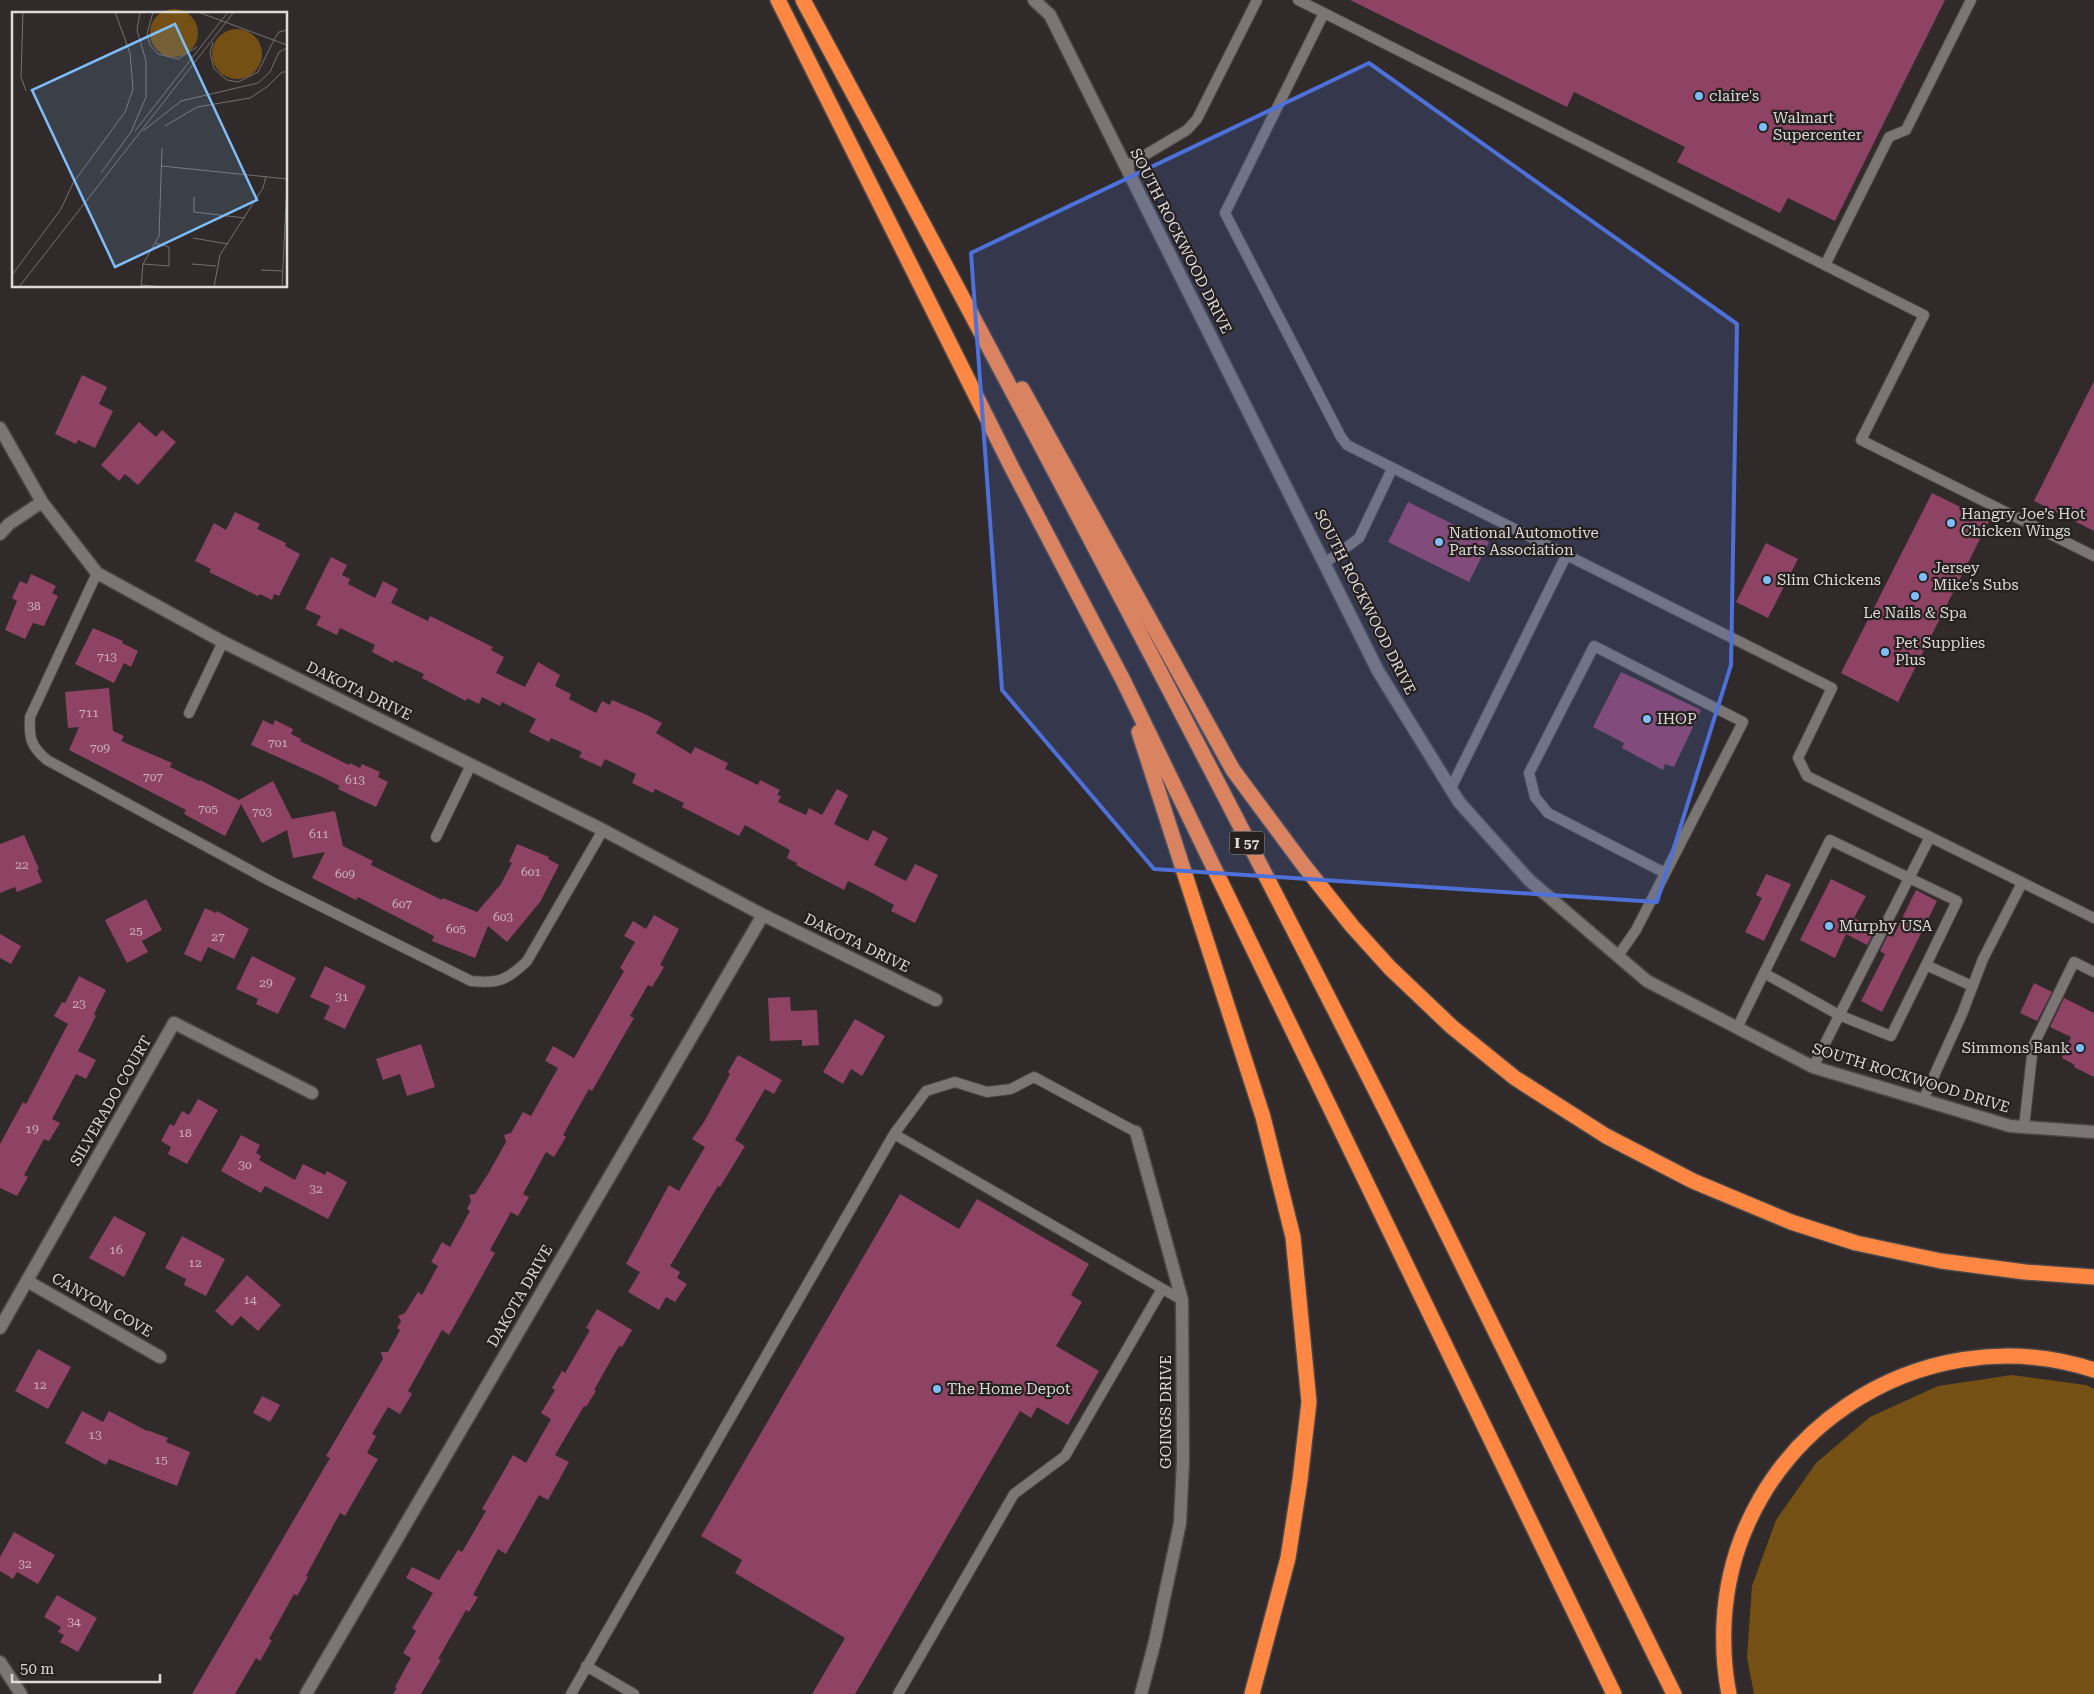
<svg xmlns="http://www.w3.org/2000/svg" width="2094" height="1694" font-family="'Roboto Serif',serif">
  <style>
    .forest { fill: #755014 }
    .building { fill: #8f4364 }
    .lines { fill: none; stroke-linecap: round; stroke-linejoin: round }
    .service-casing { stroke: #4b4747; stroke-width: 12 }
    .minor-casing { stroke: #4b4747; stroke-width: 15 }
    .secondary-casing { stroke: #4b4747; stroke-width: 15 }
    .motorway-casing { stroke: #4b4747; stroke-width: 18 }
    .service { stroke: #7b7574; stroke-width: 10 }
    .minor { stroke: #7b7574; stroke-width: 12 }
    .secondary { stroke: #7b7574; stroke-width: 12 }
    .motorway { stroke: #fe8743; stroke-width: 15 }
    .marked { fill: #4d71d8; fill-opacity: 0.2; stroke: #4d71d8; stroke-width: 4; stroke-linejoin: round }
    .poi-dot { fill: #7ebdf9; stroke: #262120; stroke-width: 2 }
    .labels { text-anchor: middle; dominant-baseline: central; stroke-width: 4.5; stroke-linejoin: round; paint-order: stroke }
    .number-label { font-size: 12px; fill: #cab4bc }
    .shield { fill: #262120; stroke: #a6a2a2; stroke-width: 1 }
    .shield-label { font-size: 14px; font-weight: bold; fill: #dddada }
    .poi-label { font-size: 15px; fill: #dddada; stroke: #262120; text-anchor: start }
    .street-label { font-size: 15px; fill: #dddada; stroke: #262120 }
    .inset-road { fill: none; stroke: #757070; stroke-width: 1 }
    .view { fill: #7ebdf9; fill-opacity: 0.15; stroke: #7ebdf9; stroke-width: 2.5 }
    .inset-edge { fill: none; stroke: #dddada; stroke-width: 2.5 }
  </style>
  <rect width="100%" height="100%" fill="#302a2a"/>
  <path class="forest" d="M2012 1375 2086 1385 2094 1389V1694H1754L1747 1657 1752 1586 1776 1520 1816 1463 1870 1417 1938 1386Z"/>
  <path class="building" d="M1350 0H1945L1835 221 1788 198 1780 213 1677 162 1685 147 1574 92 1567 107Z
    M82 375 107 387 99 404 113 411 95 448 78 440 76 444 55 434Z
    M2094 381V531L2034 501Z
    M139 422 156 437 162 430 176 442 138 485 125 474 119 481 101 465Z
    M1932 493 1989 521 1898 702 1841 673Z
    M1408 502 1489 542 1469 582 1388 542Z
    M235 512 260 524 257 529 286 543 285 546 300 554 279 596 274 594 272 600 260 594 258 596 209 572 211 569 195 561 214 523 226 530Z
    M1766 543 1798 559 1768 618 1736 602Z
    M331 557 347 565 342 575 350 579 348 584 375 598 383 581 398 589 391 603 428 621 430 616 493 647 491 650 504 657 496 673 525 687 538 662 560 675 555 686 571 694 569 699 596 713 602 701 610 705 612 700 647 715 662 723 656 733 691 754 695 747 728 763 725 769 758 785 760 780 780 790 777 795 781 796 778 802 806 815 809 808 822 815 837 789 848 795 834 824 868 841 873 830 888 838 874 865 906 881 915 864 938 875 915 923 891 911 894 905 876 895 848 881 844 890 796 865 797 863 787 858 790 850 745 825 739 836 682 807 684 803 655 789 653 793 632 783 636 774 605 759 601 767 579 757 582 752 551 738 549 742 529 732 536 719 502 702 500 706 482 697 479 704 467 698 466 701 422 678 424 674 394 660 393 663 372 652 375 645 340 628 337 635 316 625 321 616 305 609Z
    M31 574 56 586 52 593 58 596 44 626 33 623 25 639 5 630 17 601 12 598 20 581 27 584Z
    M93 628 123 641 122 643 138 651 131 667 124 663 114 683 75 664Z
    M1621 672 1701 710 1674 767 1665 764 1663 770 1622 748 1624 743 1593 727Z
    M109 688 113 731 124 736 121 741 172 763 170 767 199 781 200 780 239 800 273 781 292 819 335 811 343 846 373 861 371 865 442 900 443 898 477 912 501 884 512 863 509 862 517 844 549 857 548 859 559 865 540 902 507 942 488 926 475 958 432 941 434 936 358 897 356 900 312 878 325 852 293 858 287 830 262 843 241 804 225 836 184 814 186 810 69 750 79 727 68 728 65 692Z
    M263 720 273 725 275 720 293 729 291 734 301 739 300 741 349 765 350 763 360 768 362 764 380 772 378 777 388 782 376 807 338 789 340 786 322 777 251 745Z
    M24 835 39 869 37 870 42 882 17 892 15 887 0 893V844Z
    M1766 874 1791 884 1764 941 1745 932 1762 898 1756 895Z
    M1831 879 1866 896 1854 918 1876 929 1867 945 1846 934 1835 958 1800 940Z
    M1916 890 1937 901 1882 1012 1861 1001 1885 954 1880 951 1888 935 1893 937Z
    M146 899 162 930 142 941 148 952 127 963 105 920Z
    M205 908 216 913 217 911 249 929 234 959 208 947 201 962 184 954Z
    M654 915 679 929 660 965 664 967 652 987 648 985 630 1016 634 1018 592 1091 589 1089 563 1135 566 1137 554 1157 546 1152 523 1194 529 1197 518 1216 511 1212 490 1250 495 1253 449 1335 442 1330 408 1391 412 1394 400 1414 388 1407 372 1434 376 1436 367 1453 378 1459 345 1516 340 1513 306 1576 308 1577 297 1596 294 1594 269 1639 272 1640 260 1661 256 1658 235 1694H192L330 1458 326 1456 383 1359 381 1352H388L400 1330 397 1328 401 1321 398 1316 405 1313 418 1292 422 1295 438 1266 431 1262 442 1242 450 1247 470 1211 467 1209 471 1201 469 1195 475 1194 488 1174 506 1142 504 1135 511 1133 523 1112 531 1116 558 1068 545 1061 553 1046 574 1058 624 971 620 968 635 942 624 936 633 921 646 929Z
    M0 934 21 946 11 964 0 958Z
    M252 956 296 978 278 1014 256 1004 258 999 236 989Z
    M325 966 366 986 345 1029 324 1019 330 1006 310 997Z
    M79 976 106 990 94 1014 96 1016 78 1051 96 1060 86 1079 76 1074 52 1119 60 1123 49 1141 44 1139 24 1175 28 1177 17 1196 0 1188V1144L23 1102 26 1104 68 1024 54 1016 62 1002 65 1003Z
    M2034 983 2052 992 2037 1021 2020 1013Z
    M790 997 791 1011 817 1010 819 1045 802 1046V1040L770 1041 768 998Z
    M2064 998 2094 1013V1077L2074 1067 2075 1065 2062 1058 2071 1037 2050 1027Z
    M855 1019 885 1036 862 1076 851 1069 843 1084 823 1072Z
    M421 1044 435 1087 407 1096 400 1074 383 1080 376 1059Z
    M738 1055 782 1080 774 1094 765 1089 735 1140 745 1146 720 1187 718 1186 670 1266 680 1272 677 1278 687 1284 675 1302 666 1297 659 1310 628 1292 640 1272 626 1264 669 1185 679 1191 705 1147 692 1139 704 1122 730 1074 728 1072Z
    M198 1099 218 1110 187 1164 168 1154 171 1147 161 1141 170 1124 174 1126 182 1111 189 1115Z
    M241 1135 260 1145 256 1153 261 1156 259 1160 295 1180 303 1164 325 1175 327 1171 347 1182 328 1219 265 1186 261 1193 221 1171Z
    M900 1194 959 1229 977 1199 1089 1264 1071 1295 1082 1302 1056 1346 1099 1371 1068 1425 1037 1407 1031 1418 1020 1411 855 1694H812L845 1638 735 1573 742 1560 701 1536Z
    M114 1216 146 1233 124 1277 89 1258Z
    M182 1236 225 1259 206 1296 184 1285 186 1279 165 1268Z
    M247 1275 281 1305 258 1331 241 1316 232 1326 215 1311Z
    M597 1309 632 1330 622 1347 619 1346 594 1390 596 1391 586 1407 584 1406 555 1455 569 1462 548 1500 539 1495 506 1554 498 1549 473 1595 478 1597 469 1612 466 1610 438 1659 441 1660 421 1694H393L397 1688 395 1687 411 1658 403 1653 416 1631 412 1628 433 1593 406 1578 412 1567 439 1580 458 1550 462 1552 486 1511 482 1509 513 1455 526 1463 551 1419 541 1413 555 1390 552 1388 562 1371 565 1373 590 1330 586 1328Z
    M38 1349 71 1367 48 1409 15 1391Z
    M262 1396 280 1405 270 1422 253 1413Z
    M82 1411 103 1422 109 1411 147 1431V1430L168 1438 166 1442 190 1452 177 1486 109 1459 106 1465 65 1443Z
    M14 1532 55 1555 38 1584 17 1572 13 1579 0 1571V1557Z
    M57 1595 97 1618 78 1652 60 1642 64 1635 58 1632 61 1627 44 1617Z"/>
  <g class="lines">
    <defs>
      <path id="service" d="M1298 0 1324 13 1225 213 1341 437 1347 445 1832 688 1798 758 1807 776 2094 918
        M1324 13 1924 315 1861 440 2094 556
        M1125 167 1187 130 1197 119 1257 0
        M1825 265 1889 137 1906 130 1971 0
        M1325 563 1359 538 1392 469
        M97 573 30 717C29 737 30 746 47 760L270 881 471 981C499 984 507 980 527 961L603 830
        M189 713 223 642
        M1451 788 1566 556
        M436 837 471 765
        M1618 956 1636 930 1743 722 1594 646 1529 773 1535 797 1548 813 1665 873
        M1764 973 1830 840 1957 901 1926 965
        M1737 1028 1764 973 1839 1015 1891 1036 1926 965 1972 986
        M1813 1067 1930 837
        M1923 1100 1962 1014 1983 959 2022 883
        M2024 1127 2033 1046 2074 962 2094 972
        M894 1134 926 1091 955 1082 987 1092 1011 1089 1034 1077 1136 1132
        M586 1666 634 1694
        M571 1694 894 1134 1182 1300
        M898 1694 1014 1494 1065 1456 1162 1289"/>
      <path id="minor" d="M0 428 42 502 97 573 223 642 603 830 763 915 936 1000
        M0 534 9 524 42 502
        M1136 1132 1182 1300 1183 1461 1180 1523 1155 1641 1141 1694
        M27 1281 160 1357
        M0 1328 174 1023 312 1093
        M0 1662 21 1694
        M306 1694 763 915"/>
      <path id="secondary" d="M1034 0 1050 15 1378 671 1459 802 1529 880 1647 981 1813 1067 2010 1126 2094 1132"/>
      <path id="motorway" d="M778 0 1012 468 1123 680 1614 1694
        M803 0C1003 371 1200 743 1390 1119 1486 1310 1580 1502 1674 1694
        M1022 389 1233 770 1302 863 1352 926 1390 968 1452 1027 1515 1078 1606 1136 1693 1181 1791 1222 1856 1243 1941 1261 2025 1272 2094 1277
        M1139 732 1263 1117 1293 1237 1309 1402 1300 1480 1288 1558 1252 1694
        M1729 1694C1724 1670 1723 1647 1724 1623 1733 1438 1919 1313 2094 1370"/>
    </defs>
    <use href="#service" class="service-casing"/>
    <use href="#minor" class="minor-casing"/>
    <use href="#secondary" class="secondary-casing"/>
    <use href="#motorway" class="motorway-casing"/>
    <use href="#service" class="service"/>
    <use href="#minor" class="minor"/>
    <use href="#secondary" class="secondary"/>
    <use href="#motorway" class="motorway"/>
  </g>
  <path class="marked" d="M1369 63 1737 324 1731 665 1657 902 1154 869 1002 690 971 253Z"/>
  <g class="poi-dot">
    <circle cx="1699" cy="96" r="5"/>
    <circle cx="1763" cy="127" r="5"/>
    <circle cx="1951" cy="523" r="5"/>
    <circle cx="1439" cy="542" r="5"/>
    <circle cx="1923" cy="577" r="5"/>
    <circle cx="1767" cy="580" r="5"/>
    <circle cx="1915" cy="596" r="5"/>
    <circle cx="1885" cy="652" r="5"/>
    <circle cx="1647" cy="719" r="5"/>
    <circle cx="1829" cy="926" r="5"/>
    <circle cx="2080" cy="1048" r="5"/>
    <circle cx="937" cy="1389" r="5"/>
  </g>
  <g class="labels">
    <g class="number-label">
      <text x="34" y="606">38</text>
      <text x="107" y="657">713</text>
      <text x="89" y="713">711</text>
      <text x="278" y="743">701</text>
      <text x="100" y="748">709</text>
      <text x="153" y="777">707</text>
      <text x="355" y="780">613</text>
      <text x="208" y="809">705</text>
      <text x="262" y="812">703</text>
      <text x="319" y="834">611</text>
      <text x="22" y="865">22</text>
      <text x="531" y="872">601</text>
      <text x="345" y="874">609</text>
      <text x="402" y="904">607</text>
      <text x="503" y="917">603</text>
      <text x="456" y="929">605</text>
      <text x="136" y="931">25</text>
      <text x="218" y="937">27</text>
      <text x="266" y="983">29</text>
      <text x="342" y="997">31</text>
      <text x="79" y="1004">23</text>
      <text x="32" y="1129">19</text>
      <text x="185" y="1133">18</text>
      <text x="245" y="1165">30</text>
      <text x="316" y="1189">32</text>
      <text x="116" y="1250">16</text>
      <text x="195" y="1263">12</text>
      <text x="250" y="1300">14</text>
      <text x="40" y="1385">12</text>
      <text x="95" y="1435">13</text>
      <text x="161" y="1460">15</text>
      <text x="25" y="1564">32</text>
      <text x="74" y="1622">34</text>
    </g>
    <rect class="shield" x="1229.5" y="831.5" width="35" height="23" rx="4"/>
    <g class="shield-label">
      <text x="1247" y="843">I 57</text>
    </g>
    <g class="poi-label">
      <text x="1709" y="96">claire's</text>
      <text x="1773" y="118">Walmart<tspan x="1773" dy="17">Supercenter</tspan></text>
      <text x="1961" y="514">Hangry Joe’s Hot<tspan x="1961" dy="17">Chicken Wings</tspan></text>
      <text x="1449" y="533">National Automotive<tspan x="1449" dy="17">Parts Association</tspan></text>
      <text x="1933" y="568">Jersey<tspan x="1933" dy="17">Mike's Subs</tspan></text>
      <text x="1777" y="580">Slim Chickens</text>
      <text x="1915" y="613" text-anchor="middle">Le Nails &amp; Spa</text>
      <text x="1895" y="643">Pet Supplies<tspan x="1895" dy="17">Plus</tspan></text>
      <text x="1657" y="719">IHOP</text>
      <text x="1839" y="926">Murphy USA</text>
      <text x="2070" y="1048" text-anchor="end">Simmons Bank</text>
      <text x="947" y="1389">The Home Depot</text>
    </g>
    <g class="street-label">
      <text transform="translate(1181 241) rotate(63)">SOUTH ROCKWOOD DRIVE</text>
      <text transform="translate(1365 602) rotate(63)">SOUTH ROCKWOOD DRIVE</text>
      <text transform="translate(359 691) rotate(26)">DAKOTA DRIVE</text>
      <text transform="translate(857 943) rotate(26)">DAKOTA DRIVE</text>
      <text transform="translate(1911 1078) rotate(17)">SOUTH ROCKWOOD DRIVE</text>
      <text transform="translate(111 1101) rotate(-60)">SILVERADO COURT</text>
      <text transform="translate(520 1296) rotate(-60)">DAKOTA DRIVE</text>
      <text transform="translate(102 1305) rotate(30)">CANYON COVE</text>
      <text transform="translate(1166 1412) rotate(-90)">GOINGS DRIVE</text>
    </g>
  </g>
  <g transform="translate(12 12)">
    <rect width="275" height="275" fill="#302a2a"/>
    <path d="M138 21a24 24 0 1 1 48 0a24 24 0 1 1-48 0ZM200 42a25 25 0 1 1 50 0a25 25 0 1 1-50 0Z" fill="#755014"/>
    <path class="inset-road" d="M11 0 9 65 14 79M141 0 135 22 138 33 146 42 166 47 185 35M186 0 275 33M262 28 267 20 275 18M201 30 198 41 202 57 215 68 226 70 246 60 262 28M153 114 185 95 238 86 256 74 270 60H275M123 119 216 0M131 119 169 89 246 71 258 60 267 40 275 36M150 154 275 167M89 161 119 120 134 85V49L125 18 128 0M61 171 113 100 121 77 118 41 103 0M182 185V200L233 206M181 226 216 232M131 252 157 254V235L143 231M180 252 204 254M249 258 270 259M0 263 49 197 61 171M129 273 152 275M7 275 222 0M129 275 131 252 147 224 150 136M202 275 208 243 251 176 254 164M270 275 275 171"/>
    <path class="view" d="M163 12 245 188 103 255 20 78Z"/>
    <rect width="275" height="275" class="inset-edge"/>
  </g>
  <path d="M12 1674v8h148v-8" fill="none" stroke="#dddada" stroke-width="2.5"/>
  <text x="20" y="1674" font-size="15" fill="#dddada" stroke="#262120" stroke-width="4" paint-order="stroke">50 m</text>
</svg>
